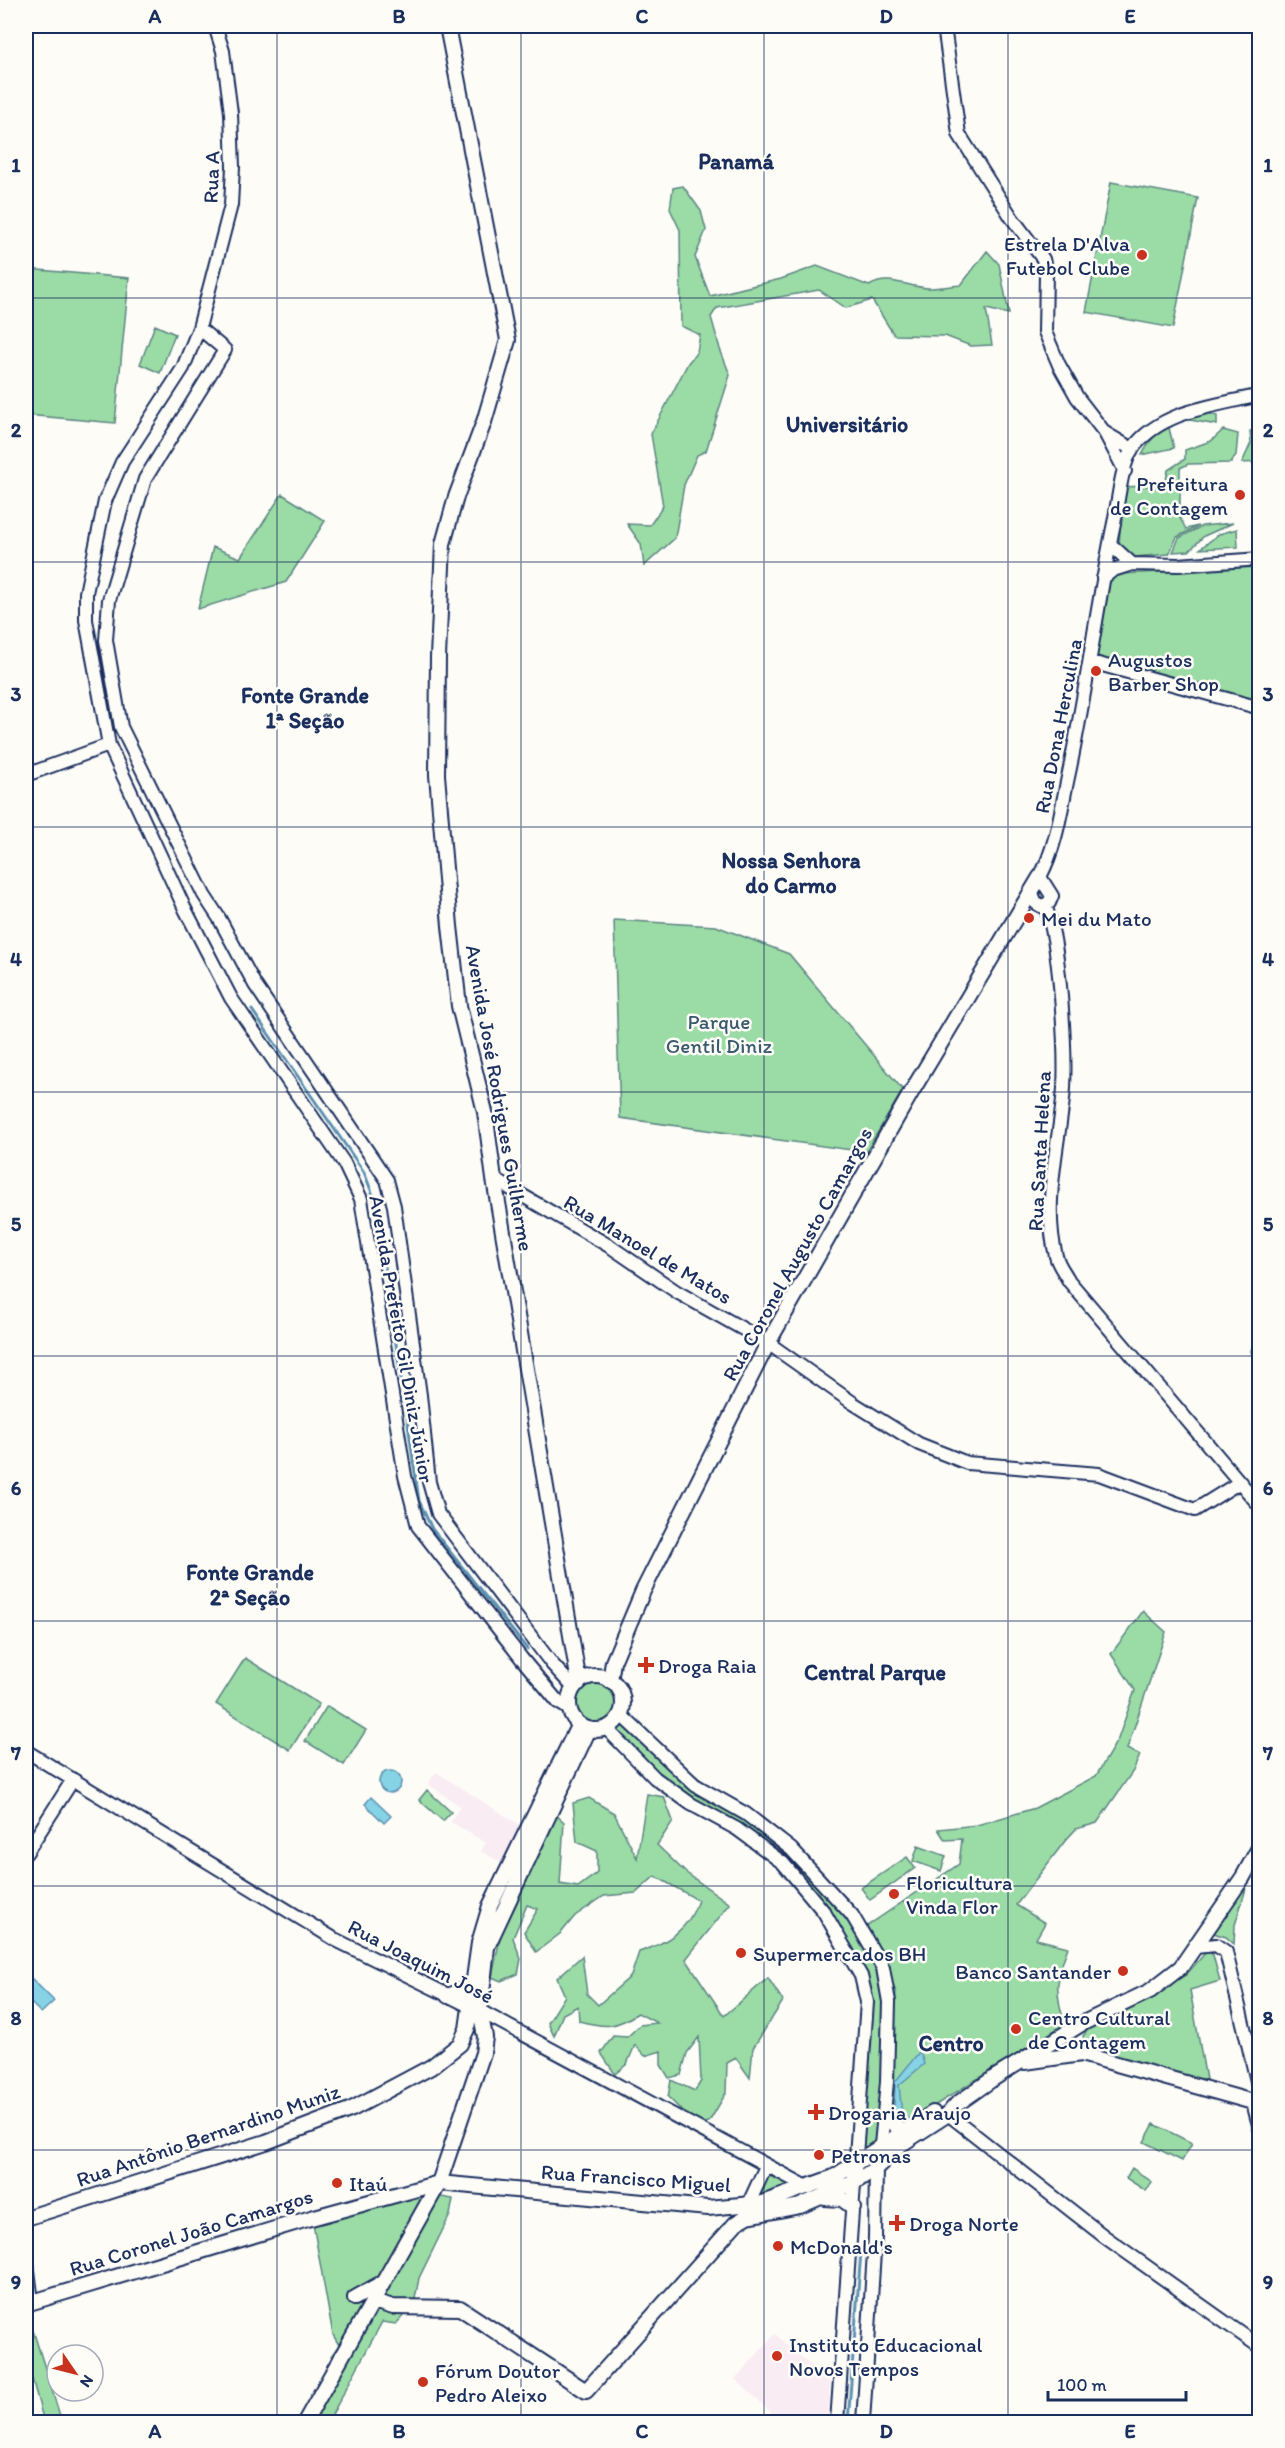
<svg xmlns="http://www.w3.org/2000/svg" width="1285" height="2448" font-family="Itim,sans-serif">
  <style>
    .built { fill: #faecf3 }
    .green { fill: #9bdba5; stroke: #5b8582; stroke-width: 1.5 }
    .water { fill: #87d3e6; stroke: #5c91b0; stroke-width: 1.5 }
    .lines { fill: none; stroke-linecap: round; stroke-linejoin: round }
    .stream { stroke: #5c91b0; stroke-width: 3 }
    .tertiary-casing { stroke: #1b2f5e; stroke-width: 16 }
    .secondary-casing { stroke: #1b2f5e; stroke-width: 18 }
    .tertiary { stroke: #fdfcf7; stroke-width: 12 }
    .secondary { stroke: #fdfcf7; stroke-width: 14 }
    .grid { fill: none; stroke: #1b2f5e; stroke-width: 1.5; stroke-opacity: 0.55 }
    .poi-dot { fill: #c8321e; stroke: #fdfcf7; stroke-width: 2 }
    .labels { text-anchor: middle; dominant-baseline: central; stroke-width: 5; stroke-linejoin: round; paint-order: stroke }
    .street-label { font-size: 21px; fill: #1b2f5e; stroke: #fdfcf7 }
    .poi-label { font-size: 21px; fill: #1b2f5e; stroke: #fdfcf7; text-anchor: start }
    .park-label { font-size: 21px; fill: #3b5a70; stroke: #fdfcf7 }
    .neighbourhood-label { font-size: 22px; font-weight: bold; fill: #1b2f5e; stroke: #fdfcf7 }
    .neatline { fill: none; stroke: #1b2f5e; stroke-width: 2 }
    .grid-label { font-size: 20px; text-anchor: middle; font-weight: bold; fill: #1b2f5e }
  </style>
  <rect width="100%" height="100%" fill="#fdfcf7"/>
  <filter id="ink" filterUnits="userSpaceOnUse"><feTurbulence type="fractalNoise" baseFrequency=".0167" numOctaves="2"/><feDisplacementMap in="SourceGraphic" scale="12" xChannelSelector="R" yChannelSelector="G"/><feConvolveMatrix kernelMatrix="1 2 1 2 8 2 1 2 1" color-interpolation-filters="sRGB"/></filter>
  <g filter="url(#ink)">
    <path class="built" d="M436 1772 523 1827 502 1863 481 1851 486 1843 451 1822 460 1806 428 1784Z
      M775 2334 830 2382 828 2422H762L771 2412 735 2379Z"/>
    <path class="green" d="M1111 182 1198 198 1173 328 1086 312Z
      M683 186 701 211 706 230 695 257 710 296 781 279 817 266 869 286C889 274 906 287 928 288 939 288 950 286 961 285L987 251 999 264 1009 314 986 309 992 345 971 346 945 336 894 335 872 300 846 308 819 290 717 308 711 317 720 349 730 375 706 451 697 455 684 485 675 538 644 566 641 544 627 524 650 525 663 506 651 434 688 363 697 352 700 335 681 326 680 230 670 209 673 188Z
      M27 269 129 278 115 423 26 415Z
      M155 325 175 334 160 373 140 364Z
      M1207 413 1217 416V425L1190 420 1180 421 1169 428 1174 448 1142 455C1156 426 1177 417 1207 413Z
      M1259 429V462L1242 463 1251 443 1250 431Z
      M1223 430 1238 434 1236 455 1231 463 1188 464 1180 468V518L1186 529 1198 526 1177 537 1169 554 1134 557 1119 547 1123 487 1165 485 1168 470 1185 459V450L1211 441Z
      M282 494 325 521 286 582 198 609 213 547 240 558Z
      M1233 523 1204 536 1189 551 1173 552 1179 538 1202 526Z
      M1237 529 1238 547 1200 549 1219 534Z
      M1259 567V701L1107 664 1094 654 1107 580 1121 574Z
      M614 920 716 926 789 954 903 1090 866 1152 620 1118Z
      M1259 1324V1378L1251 1351Z
      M1143 1611 1166 1632 1127 1749 1140 1755 1133 1771 1097 1823 1076 1829 1065 1841 1016 1905 1045 1923 1036 1939 1068 1947C1056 1978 1054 1991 1065 2024L902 2126 889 2116 896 1992 867 1926 959 1864 962 1839 945 1840 938 1829 977 1825 1035 1808 1096 1776 1118 1739 1135 1690 1111 1654Z
      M245 1658 319 1704 290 1750 216 1704Z
      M576 1704a20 20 0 1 1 40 0a20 20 0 1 1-40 0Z
      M327 1706 366 1730 344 1765 305 1741Z
      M624 1720C704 1785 806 1851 860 1940 866 1950 875 1961 879 1971 893 2021 881 2088 876 2140L863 2151 872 1996 867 1979 789 1863 658 1774 616 1729Z
      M427 1790 451 1812 443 1821 419 1800Z
      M647 1794 664 1797 673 1821 657 1845 685 1872 730 1904 686 1959 724 2016 768 1978 783 2001 753 2048 750 2078 736 2058 727 2063 726 2093 709 2122 695 2124 668 2097 671 2080 695 2091 701 2081 699 2037 687 2053 681 2075 669 2078 661 2065V2051L645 2056 635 2045 627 2064 615 2074 601 2053 613 2036 627 2037 640 2025 657 2023 638 2013C615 2028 606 2028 579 2021L578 2006 563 2014 554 2036 548 2023 565 1996 557 1978 582 1956 587 1994 598 2005 631 1976 639 1952C667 1943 689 1930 698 1900L655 1876 636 1893 604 1896 575 1916 561 1933 536 1952 524 1932 538 1909 527 1905 513 1938 521 1959 518 1974 501 1981 492 1977 503 1923 555 1814 564 1822 560 1884 578 1887 597 1873V1851L577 1842 573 1803 589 1798 614 1813 637 1858Z
      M918 1846 946 1856 941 1871 913 1861Z
      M907 1857 915 1868 870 1900 861 1888Z
      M1248 1882 1235 1925 1234 1944 1226 1937 1210 1932Z
      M1207 1951 1213 1955 1220 1981 1190 1990 1207 2085 1095 2052 1086 2046 1083 2036 1091 2026 1186 1975Z
      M1154 2124 1192 2143 1182 2161 1144 2142Z
      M1132 2168 1152 2182 1146 2191 1126 2178Z
      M769 2176 798 2187 758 2195 760 2185Z
      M413 2192 453 2199 450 2215 419 2278 414 2304 396 2324 382 2322 328 2422H312L370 2323 359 2316 337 2359 331 2356 339 2345 333 2335 313 2224Z
      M26 2327H32L62 2422H44L26 2357Z"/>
    <path class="water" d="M379 1782a11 11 0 1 1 22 0a11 11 0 1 1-22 0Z
      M371 1797 391 1816 384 1823 365 1804Z
      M30 1977 54 2001 41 2013 26 1998V1982Z
      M920 2051 924 2064 899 2085 902 2115 894 2110 895 2082Z"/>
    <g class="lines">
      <path class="stream" d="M252 1010 364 1172 376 1203 401 1379
        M406 1410 419 1501 432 1529 527 1649
        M848 2422 861 2251"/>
      <defs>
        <path id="tertiary" d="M215 26 223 51 231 113 233 167 231 205 199 328 183 368 122 462 105 501 86 593V620L109 745 185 909 231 998 344 1163 361 1199 405 1476 418 1526 522 1659 558 1702 569 1709
          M944 26 959 134 1012 218 1043 259 1046 273 1045 332 1059 365 1077 397 1105 433 1125 471
          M199 328 225 350 145 479 109 600 106 640 121 727 204 895 219 918 255 985 387 1180 394 1206 420 1395 429 1482 438 1514 552 1664 574 1688
          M1105 433 1132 449
          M1110 544 1132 564
          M1103 578 1113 570 1132 564 1178 565 1260 559
          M1091 662 1260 708
          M26 775 109 745
          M1031 891 1036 903 1041 906 1049 903 1052 896 1040 877C1056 846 1060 816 1067 782 1086 696 1096 609 1114 523 1118 504 1121 464 1133 448 1161 410 1216 406 1260 395
          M1045 906C1060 939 1066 1050 1064 1088 1060 1142 1042 1202 1056 1256 1058 1265 1065 1273 1069 1281L1260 1506
          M494 1179 611 1247 677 1292 768 1343 853 1403 919 1444 967 1463 1099 1474 1195 1510 1240 1482
          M620 1714 695 1785 746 1814 791 1849 852 1915 883 1968 889 2002 887 2082 881 2145 876 2168 875 2237 863 2422
          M606 1728 655 1778 691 1804 737 1829 783 1863 824 1912 861 1976 867 2002 837 2422
          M26 1751 336 1940 480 2011 809 2188
          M26 1853 72 1781
          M1195 1947 1216 1945 1226 1952 1260 2094
          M1253 2103 1260 2129
          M948 2114 1105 2237 1260 2347
          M748 2212V2205L766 2166
          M26 2254 32 2302"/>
        <path id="secondary" d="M447 26 508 340 484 422 456 497 443 544 438 657 437 775 450 926 459 1006 485 1112 494 1179 579 1683
          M569 1703a27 27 0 1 1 54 0a27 27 0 1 1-54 0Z
          M610 1681 613 1662 643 1591 768 1343 912 1091 1040 877
          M448 1996 465 1989 473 1981
          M1025 2062 1081 2054 1260 2104
          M884 2116 903 2132
          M825 2198 842 2199 853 2207
          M26 2218 266 2142 352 2109 431 2067 460 2044 467 2029 479 1943 490 1906 579 1724
          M355 2298 380 2284
          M373 2301 393 2307 460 2308 586 2391 736 2223 748 2216 800 2206 855 2182 876 2168 900 2145 948 2114 957 2104 994 2078 1081 2024 1150 1991 1181 1967 1243 1877 1260 1846
          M26 2304 311 2218 439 2183 708 2208 762 2203 834 2177 933 2113
          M305 2422 439 2183 483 2053 485 2037 480 2011 487 1947 589 1729"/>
      </defs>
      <use href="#tertiary" class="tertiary-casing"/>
      <use href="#secondary" class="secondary-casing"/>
      <use href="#tertiary" class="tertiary"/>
      <use href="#secondary" class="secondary"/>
    </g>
  </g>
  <path class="grid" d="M277 26V2422M521 26V2422M764 26V2422M1008 26V2422M26 298H1260M26 562H1260M26 827H1260M26 1092H1260M26 1356H1260M26 1621H1260M26 1886H1260M26 2150H1260"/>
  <g class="poi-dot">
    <circle cx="1142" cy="255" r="6"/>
    <circle cx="1240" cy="495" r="6"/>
    <circle cx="1096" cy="671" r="6"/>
    <circle cx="1029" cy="918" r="6"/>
    <path d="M643 1656h6v6h6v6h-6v6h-6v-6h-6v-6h6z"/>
    <circle cx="894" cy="1894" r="6"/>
    <circle cx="741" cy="1953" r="6"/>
    <circle cx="1123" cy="1971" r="6"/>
    <circle cx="1016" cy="2029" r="6"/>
    <path d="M813 2103h6v6h6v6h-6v6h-6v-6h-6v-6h6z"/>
    <circle cx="819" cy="2155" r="6"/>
    <circle cx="337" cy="2183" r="6"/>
    <path d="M894 2214h6v6h6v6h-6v6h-6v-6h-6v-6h6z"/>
    <circle cx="778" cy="2246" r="6"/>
    <circle cx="777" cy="2356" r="6"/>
    <circle cx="423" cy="2382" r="6"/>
  </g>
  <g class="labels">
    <g class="street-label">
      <text transform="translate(211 177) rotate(-88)">Rua A</text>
      <text transform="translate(1058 726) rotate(-79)">Rua Dona Herculina</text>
      <text transform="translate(500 1098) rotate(80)">Avenida José Rodrigues Guilherme</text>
      <text transform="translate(1039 1151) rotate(-87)">Rua Santa Helena</text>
      <text transform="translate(648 1249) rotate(31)">Rua Manoel de Matos</text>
      <text transform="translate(797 1254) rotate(-61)">Rua Coronel Augusto Camargos</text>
      <text transform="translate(402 1339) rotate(80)">Avenida Prefeito Gil Diniz Júnior</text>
      <text transform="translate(421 1961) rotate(27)">Rua Joaquim José</text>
      <text transform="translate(208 2135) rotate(-19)">Rua Antônio Bernardino Muniz</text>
      <text transform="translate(636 2178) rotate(4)">Rua Francisco Miguel</text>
      <text transform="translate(191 2232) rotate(-17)">Rua Coronel João Camargos</text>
    </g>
    <g class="poi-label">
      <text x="1130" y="243" text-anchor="end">Estrela D'Alva<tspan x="1130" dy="24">Futebol Clube</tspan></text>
      <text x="1228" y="483" text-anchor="end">Prefeitura<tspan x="1228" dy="24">de Contagem</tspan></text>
      <text x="1108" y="659">Augustos<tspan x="1108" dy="24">Barber Shop</tspan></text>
      <text x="1041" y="918">Mei du Mato</text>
      <text x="658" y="1665">Droga Raia</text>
      <text x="906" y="1882">Floricultura<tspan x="906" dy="24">Vinda Flor</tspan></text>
      <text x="753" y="1953">Supermercados BH</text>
      <text x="1111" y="1971" text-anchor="end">Banco Santander</text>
      <text x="1028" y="2017">Centro Cultural<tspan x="1028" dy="24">de Contagem</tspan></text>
      <text x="828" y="2112">Drogaria Araujo</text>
      <text x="831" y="2155">Petronas</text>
      <text x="349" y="2183">Itaú</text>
      <text x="909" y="2223">Droga Norte</text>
      <text x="790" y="2246">McDonald's</text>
      <text x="789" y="2344">Instituto Educacional<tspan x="789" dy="24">Novos Tempos</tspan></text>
      <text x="435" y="2370">Fórum Doutor<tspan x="435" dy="24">Pedro Aleixo</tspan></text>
    </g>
    <g class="park-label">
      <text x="719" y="1021">Parque<tspan x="719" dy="24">Gentil Diniz</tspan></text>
    </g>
    <g class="neighbourhood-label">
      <text x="736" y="161">Panamá</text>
      <text x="847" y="424">Universitário</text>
      <text x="305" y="695">Fonte Grande<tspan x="305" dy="25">1ª Seção</tspan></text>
      <text x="791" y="860">Nossa Senhora<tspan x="791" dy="25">do Carmo</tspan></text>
      <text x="250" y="1572">Fonte Grande<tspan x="250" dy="25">2ª Seção</tspan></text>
      <text x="875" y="1672">Central Parque</text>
      <text x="951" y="2043">Centro</text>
    </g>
  </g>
  <rect width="1285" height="2448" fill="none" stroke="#fdfcf7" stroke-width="66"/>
  <g transform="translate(75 2373) rotate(125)"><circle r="28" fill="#fdfcf7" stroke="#a3aaba" stroke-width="1.5"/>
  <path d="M0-4.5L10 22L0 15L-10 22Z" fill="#c8321e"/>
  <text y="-9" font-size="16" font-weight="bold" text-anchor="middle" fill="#1b2f5e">N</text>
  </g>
  <path d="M1048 2391v9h138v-9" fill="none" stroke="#1b2f5e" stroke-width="3"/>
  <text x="1057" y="2391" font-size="18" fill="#1b2f5e" stroke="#fdfcf7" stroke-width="4.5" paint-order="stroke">100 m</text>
  <rect x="33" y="33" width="1219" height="2382" class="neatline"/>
  <g class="grid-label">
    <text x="155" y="23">A</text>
    <text x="399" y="23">B</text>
    <text x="642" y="23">C</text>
    <text x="886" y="23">D</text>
    <text x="1130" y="23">E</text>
    <text x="16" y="172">1</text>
    <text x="1268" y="172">1</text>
    <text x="16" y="437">2</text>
    <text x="1268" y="437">2</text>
    <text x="16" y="701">3</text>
    <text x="1268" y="701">3</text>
    <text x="16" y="966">4</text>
    <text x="1268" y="966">4</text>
    <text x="16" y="1231">5</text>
    <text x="1268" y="1231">5</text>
    <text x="16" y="1495">6</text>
    <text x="1268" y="1495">6</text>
    <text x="16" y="1760">7</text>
    <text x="1268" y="1760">7</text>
    <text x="16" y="2025">8</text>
    <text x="1268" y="2025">8</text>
    <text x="16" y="2289">9</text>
    <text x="1268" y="2289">9</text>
    <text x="155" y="2438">A</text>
    <text x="399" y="2438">B</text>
    <text x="642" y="2438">C</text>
    <text x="886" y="2438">D</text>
    <text x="1130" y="2438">E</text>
  </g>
</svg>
